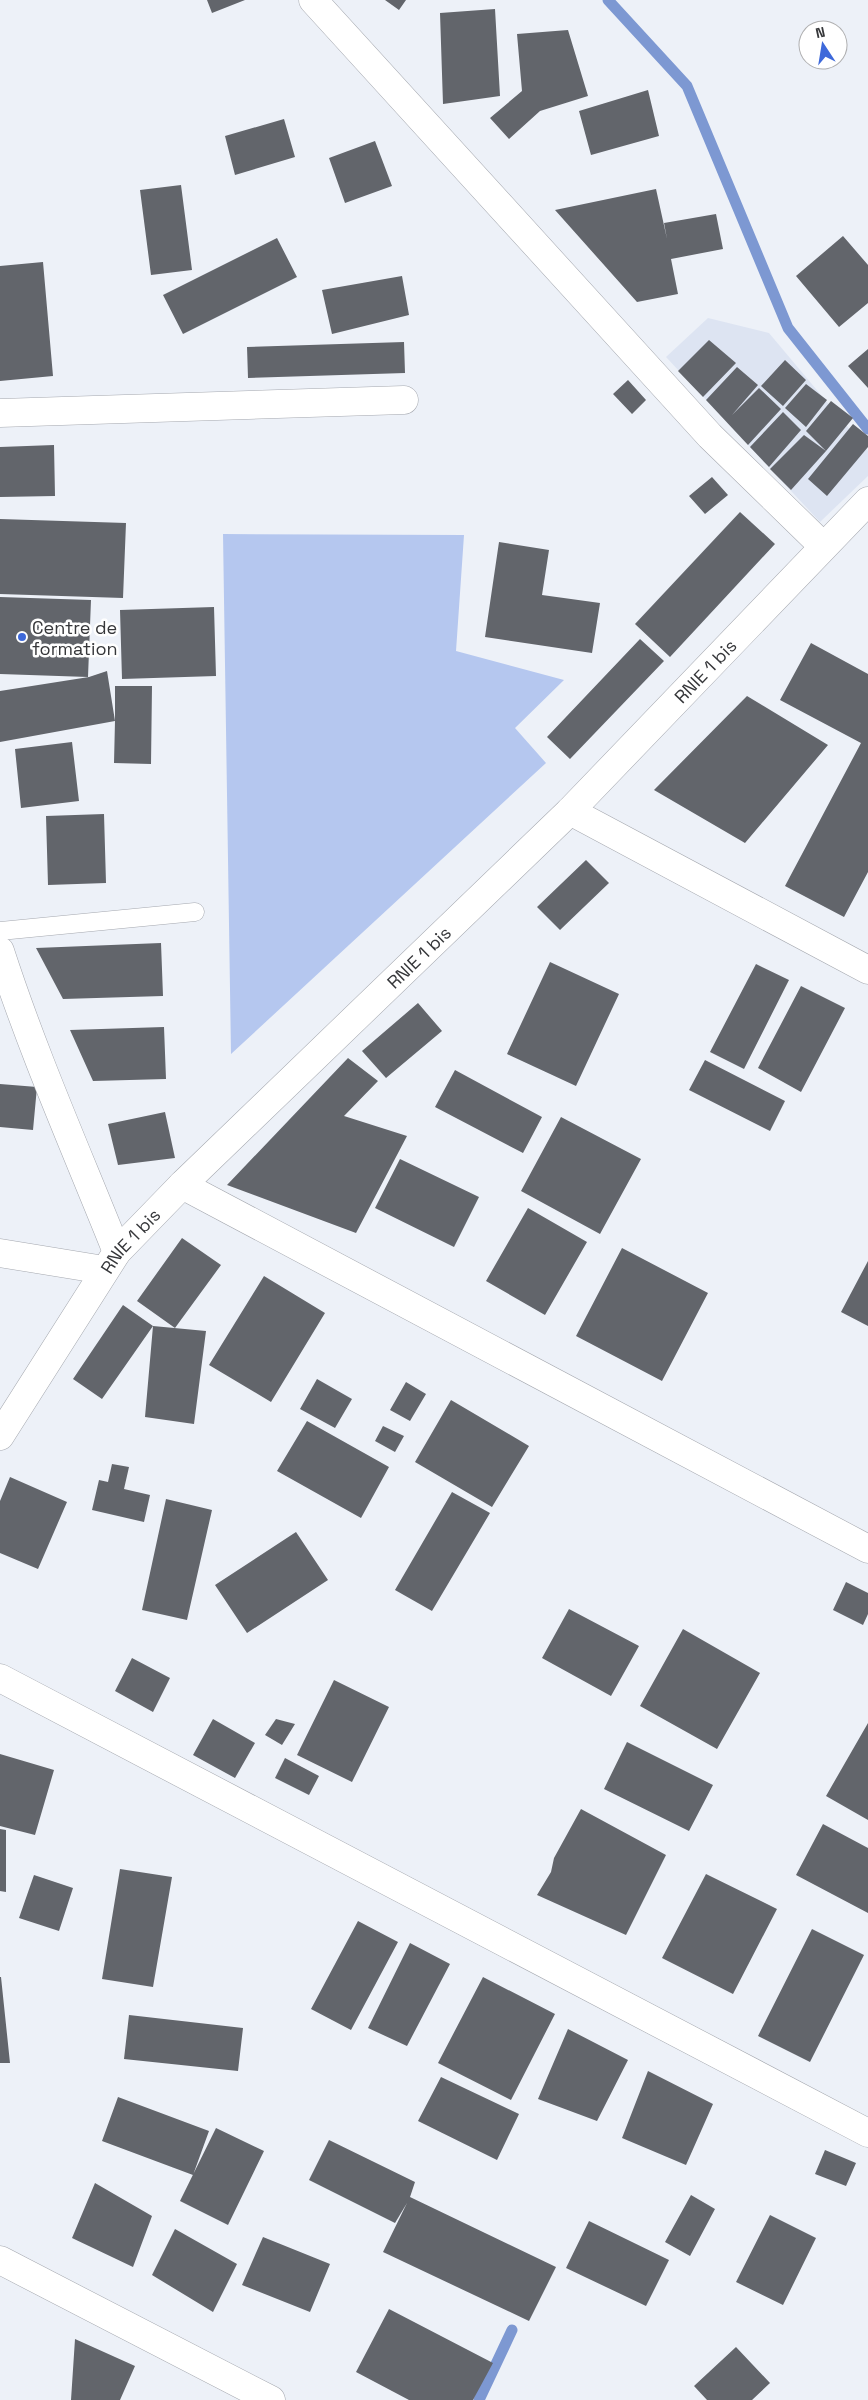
<svg xmlns="http://www.w3.org/2000/svg" width="868" height="2400" font-family="'Space Grotesk',sans-serif">
  <style>
    .built { fill: #dde4f2 }
    .green { fill: #b5c7ef }
    .lines { fill: none; stroke-linecap: round; stroke-linejoin: round }
    .stream { stroke: #7d98d2; stroke-width: 11 }
    .building { fill: #62656b }
    .service-casing { stroke: #a5a8af; stroke-width: 19 }
    .minor-casing { stroke: #a5a8af; stroke-width: 29 }
    .secondary-casing { stroke: #a5a8af; stroke-width: 29 }
    .primary-casing { stroke: #a5a8af; stroke-width: 29 }
    .service { stroke: #fff; stroke-width: 18 }
    .minor { stroke: #fff; stroke-width: 28 }
    .secondary { stroke: #fff; stroke-width: 28 }
    .primary { stroke: #fff; stroke-width: 28 }
    .poi-dot { fill: #3e69da; stroke: #fff; stroke-width: 2 }
    .labels { text-anchor: middle; dominant-baseline: central; stroke-width: 5; stroke-linejoin: round; paint-order: stroke }
    .poi-label { font-size: 18px; fill: #36373a; stroke: #fff; text-anchor: start }
    .street-label { font-size: 18px; fill: #36373a; stroke: #fff }
  </style>
  <rect width="100%" height="100%" fill="#edf1f8"/>
  <path class="built" d="M708 318 769 333 868 451V476L820 522 666 357Z"/>
  <path class="green" d="M223 534 464 535 456 651 564 680 515 728 546 763 231 1054Z"/>
  <g class="lines">
    <path class="stream" d="M608 0 687 86 788 328 868 429
      M479 2400 512 2330"/>
  </g>
  <path class="building" d="M207 0H245L212 13Z
    M385 0H406L399 10Z
    M495 9 500 96 443 104 440 13Z
    M568 30 588 96 540 111 509 139 490 118 522 91 517 34Z
    M648 90 659 136 591 155 579 111Z
    M284 119 295 157 235 175 225 136Z
    M375 141 392 186 345 203 329 158Z
    M181 185 192 270 151 275 140 190Z
    M656 189 667 239 664 223 716 214 723 249 671 259 678 294 637 302 555 210Z
    M843 236 868 265V303L839 327 796 276Z
    M277 238 297 277 183 334 163 295Z
    M43 262 53 376 0 381V266Z
    M402 276 409 315 332 334 322 290Z
    M709 340 736 363 703 397 678 371Z
    M404 342 405 373 248 378 247 347Z
    M868 349V388L848 366Z
    M785 360 806 380 783 406 761 386Z
    M737 367 758 385 732 415 759 388 781 409 748 445 706 400Z
    M628 380 646 400 632 414 613 394Z
    M806 384 827 400 806 427 785 408Z
    M831 401 853 418 826 451 806 431Z
    M783 412 801 430 769 467 750 447Z
    M853 424 868 436V447L827 496 808 479Z
    M804 435 826 451 791 490 770 469Z
    M54 445 55 496 0 497V447Z
    M712 477 728 495 705 514 689 496Z
    M740 512 775 544 670 657 635 624Z
    M0 519 126 523 123 598 0 594Z
    M499 542 549 550 542 595 600 603 592 653 485 637Z
    M0 597 91 600 88 677 0 674Z
    M214 607 216 676 122 679 120 610Z
    M640 639 664 661 570 759 547 737Z
    M811 643 868 674V872L844 917 785 886 861 743 780 700Z
    M107 671 115 721V686H152L151 764 114 763 115 721 0 742V691L89 677Z
    M747 696 828 745 745 843 654 790Z
    M72 742 79 801 21 808 15 749Z
    M104 814 106 883 48 885 46 816Z
    M586 860 609 883 560 930 537 907Z
    M161 943 163 996 63 999 36 948Z
    M550 962 619 994 576 1086 507 1054Z
    M756 964 789 980 744 1069 710 1052Z
    M801 986 845 1008 801 1092 758 1068Z
    M418 1003 442 1031 386 1078 362 1051Z
    M164 1027 166 1079 93 1081 70 1030Z
    M348 1058 378 1081 344 1116 407 1136 356 1233 227 1185Z
    M705 1060 785 1101 770 1131 689 1090Z
    M455 1070 542 1117 523 1153 435 1107Z
    M0 1084 37 1087 33 1130 0 1127Z
    M165 1112 175 1158 118 1165 108 1124Z
    M561 1117 641 1159 600 1234 521 1191Z
    M400 1159 479 1197 454 1247 375 1208Z
    M528 1208 587 1242 545 1315 486 1281Z
    M182 1238 221 1265 175 1328 137 1301Z
    M622 1248 708 1293 662 1381 576 1336Z
    M868 1261V1326L841 1312Z
    M264 1276 325 1313 271 1402 209 1365Z
    M123 1305 153 1326 102 1399 73 1379Z
    M153 1326 206 1331 194 1424 145 1417Z
    M317 1379 352 1399 335 1428 300 1409Z
    M406 1382 426 1394 410 1421 390 1410Z
    M451 1400 529 1446 492 1507 415 1462Z
    M307 1421 389 1467 361 1518 277 1471Z
    M383 1426 404 1436 395 1452 375 1441Z
    M112 1464 129 1467 124 1489 150 1495 144 1522 92 1510 99 1480 108 1482Z
    M10 1477 67 1502 38 1569 0 1553V1501Z
    M452 1492 490 1513 432 1611 395 1590Z
    M166 1499 212 1510 187 1620 142 1610Z
    M296 1532 328 1580 247 1633 215 1585Z
    M846 1582 868 1593V1614L863 1625 833 1610Z
    M569 1609 639 1646 611 1696 542 1658Z
    M683 1629 760 1673 717 1749 640 1706Z
    M132 1658 170 1678 153 1712 115 1691Z
    M334 1680 389 1707 352 1782 297 1755Z
    M213 1719 255 1743 235 1778 193 1755Z
    M276 1719 295 1724 282 1745 265 1735Z
    M868 1723V1820L826 1796Z
    M627 1742 713 1785 689 1831 604 1789Z
    M0 1754 54 1770 35 1835 0 1826Z
    M285 1758 319 1776 309 1795 275 1778Z
    M581 1809 666 1855 626 1935 537 1895 551 1872 554 1858Z
    M823 1824 868 1848V1913L796 1875Z
    M0 1829 6 1830V1892L0 1891Z
    M120 1869 172 1877 153 1987 102 1979Z
    M706 1874 777 1909 733 1994 662 1958Z
    M34 1875 73 1888 59 1931 19 1918Z
    M358 1921 398 1942 351 2030 311 2009Z
    M812 1929 864 1955 810 2062 758 2036Z
    M410 1943 450 1964 407 2046 368 2028Z
    M0 1977H1L10 2063H0Z
    M483 1977 555 2014 511 2100 438 2063Z
    M129 2015 243 2028 238 2071 124 2059Z
    M568 2029 628 2060 597 2121 538 2099Z
    M648 2071 713 2104 686 2165 622 2138Z
    M441 2077 519 2114 497 2160 418 2121Z
    M118 2097 209 2131 193 2175 102 2141Z
    M216 2128 264 2151 228 2225 180 2201Z
    M329 2140 415 2182 410 2197 556 2267 529 2321 383 2252 407 2203 395 2223 309 2180Z
    M825 2150 856 2163 846 2186 815 2174Z
    M95 2183 152 2216 133 2267 72 2238Z
    M691 2195 715 2209 690 2256 665 2242Z
    M770 2215 816 2238 783 2305 736 2282Z
    M589 2221 669 2260 646 2306 566 2268Z
    M175 2229 237 2264 213 2312 152 2275Z
    M263 2237 330 2264 310 2312 242 2285Z
    M389 2309 493 2363 473 2400H409L356 2372Z
    M75 2339 135 2366 120 2400H71Z
    M736 2347 770 2383 752 2400H707L694 2386Z"/>
  <g class="lines">
    <defs>
      <path id="service" d="M0 931 195 912"/>
      <path id="minor" d="M313 0 710 436 823 546
        M0 413 404 400
        M570 811 868 970
        M0 951C33 1053 77 1152 117 1252
        M182 1185 868 1549
        M0 1678 868 2133
        M0 2260 271 2400"/>
      <path id="secondary" d="M0 1253 104 1270"/>
      <g id="primary">
        <path id="s1" d="M0 1436 117 1252 182 1185 570 811 868 501"/>
      </g>
    </defs>
    <use href="#service" class="service-casing"/>
    <use href="#minor" class="minor-casing"/>
    <use href="#secondary" class="secondary-casing"/>
    <use href="#primary" class="primary-casing"/>
    <use href="#service" class="service"/>
    <use href="#minor" class="minor"/>
    <use href="#secondary" class="secondary"/>
    <use href="#primary" class="primary"/>
  </g>
  <circle class="poi-dot" cx="22" cy="637" r="5"/>
  <g class="labels">
    <g class="poi-label">
      <text x="32" y="627">Centre de<tspan x="32" dy="21">formation</tspan></text>
    </g>
    <g class="street-label">
      <text stroke="none"><textPath href="#s1" startOffset="1045">RNIE 1 bis</textPath></text>
      <text stroke="none"><textPath href="#s1" startOffset="640">RNIE 1 bis</textPath></text>
      <text stroke="none"><textPath href="#s1" startOffset="235">RNIE 1 bis</textPath></text>
    </g>
  </g>
  <g transform="translate(823 45) rotate(348)"><circle r="24" fill="#ffffff" stroke="#afafb0"/>
  <path d="M0-4L9 19L0 12L-9 19Z" fill="#3e69da"/>
  <text y="-8" font-size="14" font-weight="bold" text-anchor="middle" fill="#36373a">N</text>
  </g>
</svg>
